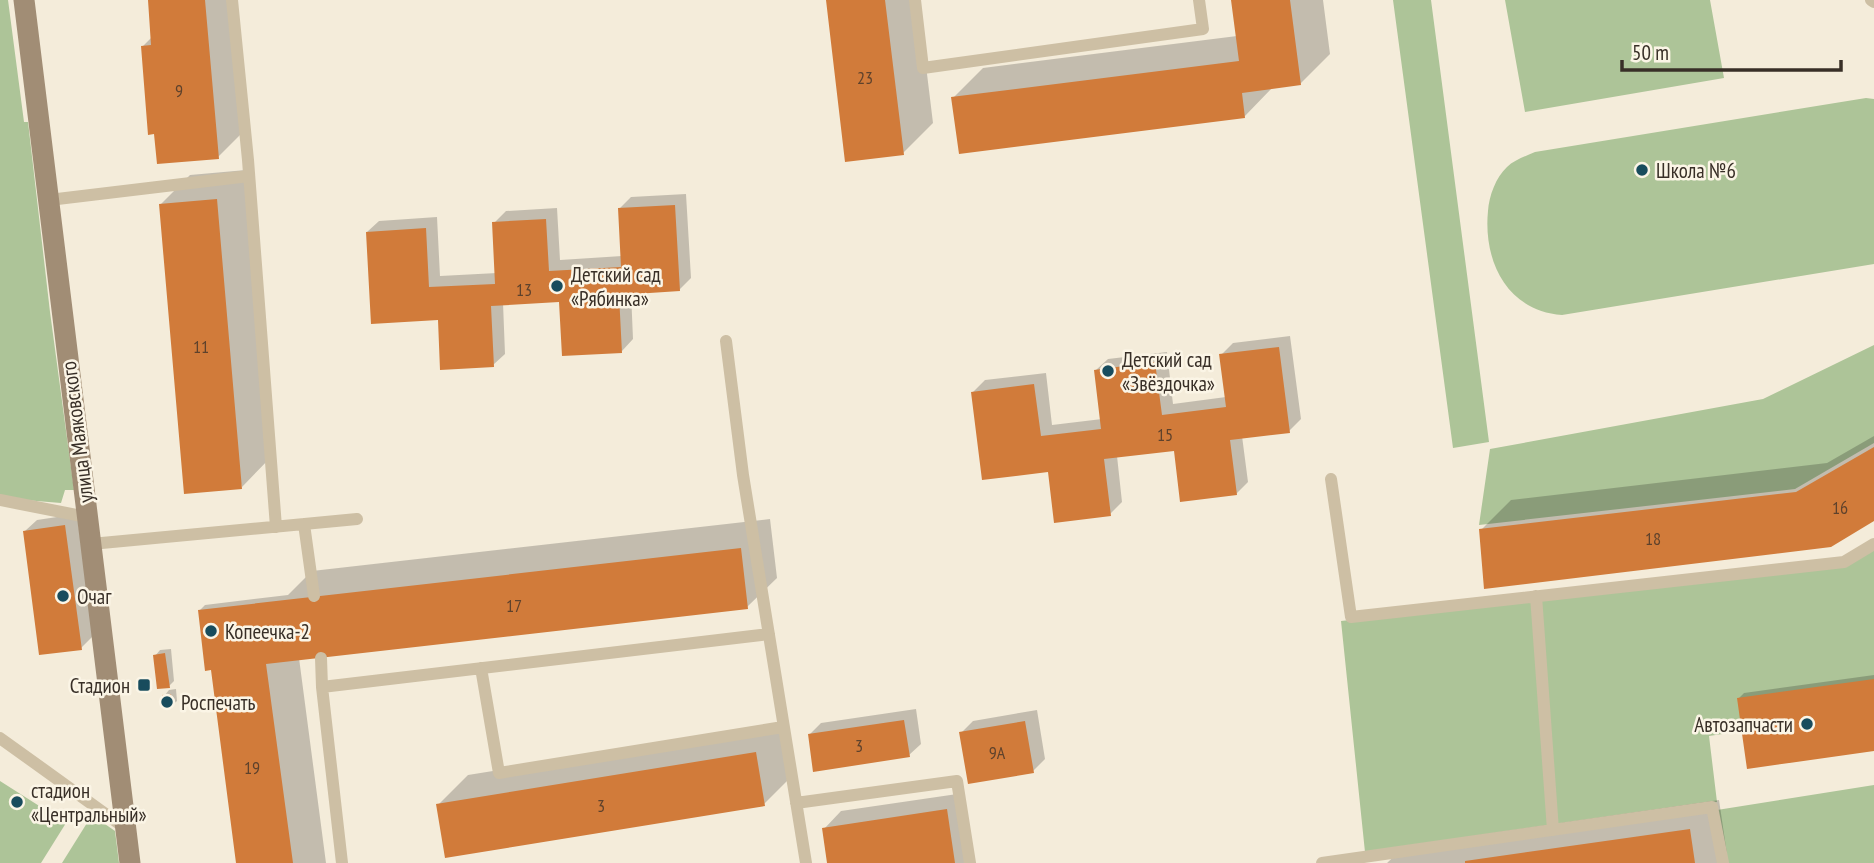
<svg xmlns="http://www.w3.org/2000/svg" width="1874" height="863" font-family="'PT Sans Narrow',sans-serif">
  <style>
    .green { fill: #adc498 }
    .shadow { fill: #0003 }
    .building { fill: #d17b3a }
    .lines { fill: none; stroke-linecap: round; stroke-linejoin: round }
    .lane { stroke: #cdbfa4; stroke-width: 12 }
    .secondary { stroke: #a18d75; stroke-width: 21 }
    .poi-dot { fill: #184c5d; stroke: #fbf5e6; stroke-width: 2.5 }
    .labels { text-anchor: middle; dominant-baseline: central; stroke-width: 5; stroke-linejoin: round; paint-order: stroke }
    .number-label { font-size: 18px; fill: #5e422c }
    .poi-label { font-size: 21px; fill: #382f27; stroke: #fbf5e6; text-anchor: start }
    .street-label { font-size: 21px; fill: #382f27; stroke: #fbf5e6 }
  </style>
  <rect width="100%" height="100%" fill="#f4ecda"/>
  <path class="green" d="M0 0H8L24 122H28L50 312 74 490H65L61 503 0 498Z
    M1393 0H1431L1489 442 1453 448Z
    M1505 0H1710L1724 78 1525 112Z
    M1866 98 1874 99V264L1562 315C1507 311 1483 261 1488 211 1489 196 1496 177 1507 167 1514 160 1526 156 1535 152Z
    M1874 345V443L1795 489 1479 525 1490 449 1763 399Z
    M1874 548V711L1709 736 1717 802 1365 852 1341 621 1845 565Z
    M0 781 66 823 41 863H0Z
    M1874 785V863H1728L1717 810Z
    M92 815 115 831 119 863H62Z"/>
  <path class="shadow" d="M149 0H237L248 127 218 157 142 47 152 37Z
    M828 0H918L933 123 903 153Z
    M1233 0H1323L1330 54 1300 84 1273 87 1244 117 953 98 983 68 1237 36Z
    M246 170 271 457 242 487 161 204 190 175Z
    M686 194 691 278 679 290 631 292 633 339 622 351 560 300 503 303 505 354 493 365 440 318 367 232 379 221 437 217 440 276 497 273 494 223 506 211 557 208 560 260 622 256 619 209 631 197Z
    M1290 336 1301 419 1289 431 1242 436 1248 482 1236 494 1176 449 1117 456 1122 502 1110 514 1050 470 973 392 985 380 1046 373 1052 425 1102 419 1096 370 1108 359 1167 352 1173 404 1226 397 1221 355 1233 343Z
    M1874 436V519L1481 530 1511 500 1827 463Z
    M77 514 93 636 81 648 25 531 37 520Z
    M770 519 777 578 747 607 299 658 326 863H238L213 671 200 610 205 605 288 595 312 571Z
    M171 649 174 681 169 686 155 656 160 650Z
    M1874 675V749L1739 698 1744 693Z
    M176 689 177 701 171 706 164 696 169 690Z
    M916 709 921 744 909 755 810 734 821 723Z
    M1037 710 1045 759 1033 771 961 733 973 721Z
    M786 723 794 774 764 804 438 805 468 775Z
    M964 793 975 863H829L824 829 841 811Z
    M1719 800 1727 854 1718 863H1387L1405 846Z"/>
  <path class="building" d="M148 0H205L219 159 157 164 154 134 148 135 141 46 151 45Z
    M826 0H885L904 155 845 162Z
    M1231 0H1290L1301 85 1242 93 1245 118 959 154 951 97 1239 61Z
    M217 199 242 489 184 494 159 204Z
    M675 205 680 291 619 295 622 353 562 356 559 302 491 306 494 367 440 370 438 320 371 324 366 232 426 228 429 287 495 284 492 222 546 219 549 271 621 267 618 208Z
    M1279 347 1290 433 1230 440 1237 495 1180 502 1174 451 1104 459 1111 516 1054 523 1048 472 982 480 971 392 1034 384 1041 436 1101 429 1094 370 1155 362 1162 415 1226 407 1219 354Z
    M1874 447V521L1831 547 1484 589 1479 529 1796 492Z
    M65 525 82 650 39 655 23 531Z
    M741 548 748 609 266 664 293 863H236L211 670 205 671 198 610Z
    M165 653 170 688 157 689 153 655Z
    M1874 679V751L1747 769 1737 698Z
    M171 694 172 708 163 709 162 695Z
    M904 720 910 757 813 772 808 734Z
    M1025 721 1034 773 968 784 959 732Z
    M756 752 765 806 445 858 436 804Z
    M947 809 955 863H827L822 828Z
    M1690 829 1695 863H1465V861Z"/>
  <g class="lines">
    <path class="lane" d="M232 0 248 160 276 527
      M915 0 923 68 1203 29 1199 0
      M1871 0 1874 2
      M49 200 249 176
      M726 341 743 475 806 863
      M1331 479 1351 617 1844 562 1874 544
      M0 500 87 517
      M304 524 314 596
      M91 544 357 519
      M1536 596 1553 830
      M321 658 322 687 342 863
      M481 668 499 773 783 727
      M322 687 769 634
      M0 738 125 828
      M796 803 957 781 970 863
      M1322 863 1712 807 1723 863"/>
    <path class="secondary" d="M24 0 130 863"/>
  </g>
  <g class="poi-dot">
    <circle cx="1642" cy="170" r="7"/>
    <circle cx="557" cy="286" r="7"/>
    <circle cx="1108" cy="371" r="7"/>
    <circle cx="63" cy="596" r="7"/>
    <circle cx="211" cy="631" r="7"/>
    <rect x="137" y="678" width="14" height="14" rx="3.5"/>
    <circle cx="167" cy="702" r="7"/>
    <circle cx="1807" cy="724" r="7"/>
    <circle cx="17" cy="802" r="7"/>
  </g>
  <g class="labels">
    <g class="number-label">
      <text x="865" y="77">23</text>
      <text x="179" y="90">9</text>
      <text x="524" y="289">13</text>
      <text x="201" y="346">11</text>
      <text x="1165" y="434">15</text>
      <text x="1840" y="507">16</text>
      <text x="1653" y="538">18</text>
      <text x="514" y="605">17</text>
      <text x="859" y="745">3</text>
      <text x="997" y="752">9А</text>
      <text x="252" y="767">19</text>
      <text x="601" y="805">3</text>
    </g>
    <g class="poi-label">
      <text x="1656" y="170">Школа №6</text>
      <text x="571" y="274">Детский сад<tspan x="571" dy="24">«Рябинка»</tspan></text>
      <text x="1122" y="359">Детский сад<tspan x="1122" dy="24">«Звёздочка»</tspan></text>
      <text x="77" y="596">Очаг</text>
      <text x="225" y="631">Копеечка-2</text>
      <text x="130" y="685" text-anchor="end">Стадион</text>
      <text x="181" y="702">Роспечать</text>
      <text x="1793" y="724" text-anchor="end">Автозапчасти</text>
      <text x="31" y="790">стадион<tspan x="31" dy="24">«Центральный»</tspan></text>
    </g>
    <g class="street-label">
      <text transform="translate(77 432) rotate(-97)">улица Маяковского</text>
    </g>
  </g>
  <path d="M1622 60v10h219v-10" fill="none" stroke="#382f27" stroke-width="3.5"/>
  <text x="1632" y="60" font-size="21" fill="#382f27" stroke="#fbf5e6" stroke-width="5" paint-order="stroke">50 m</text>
</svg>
